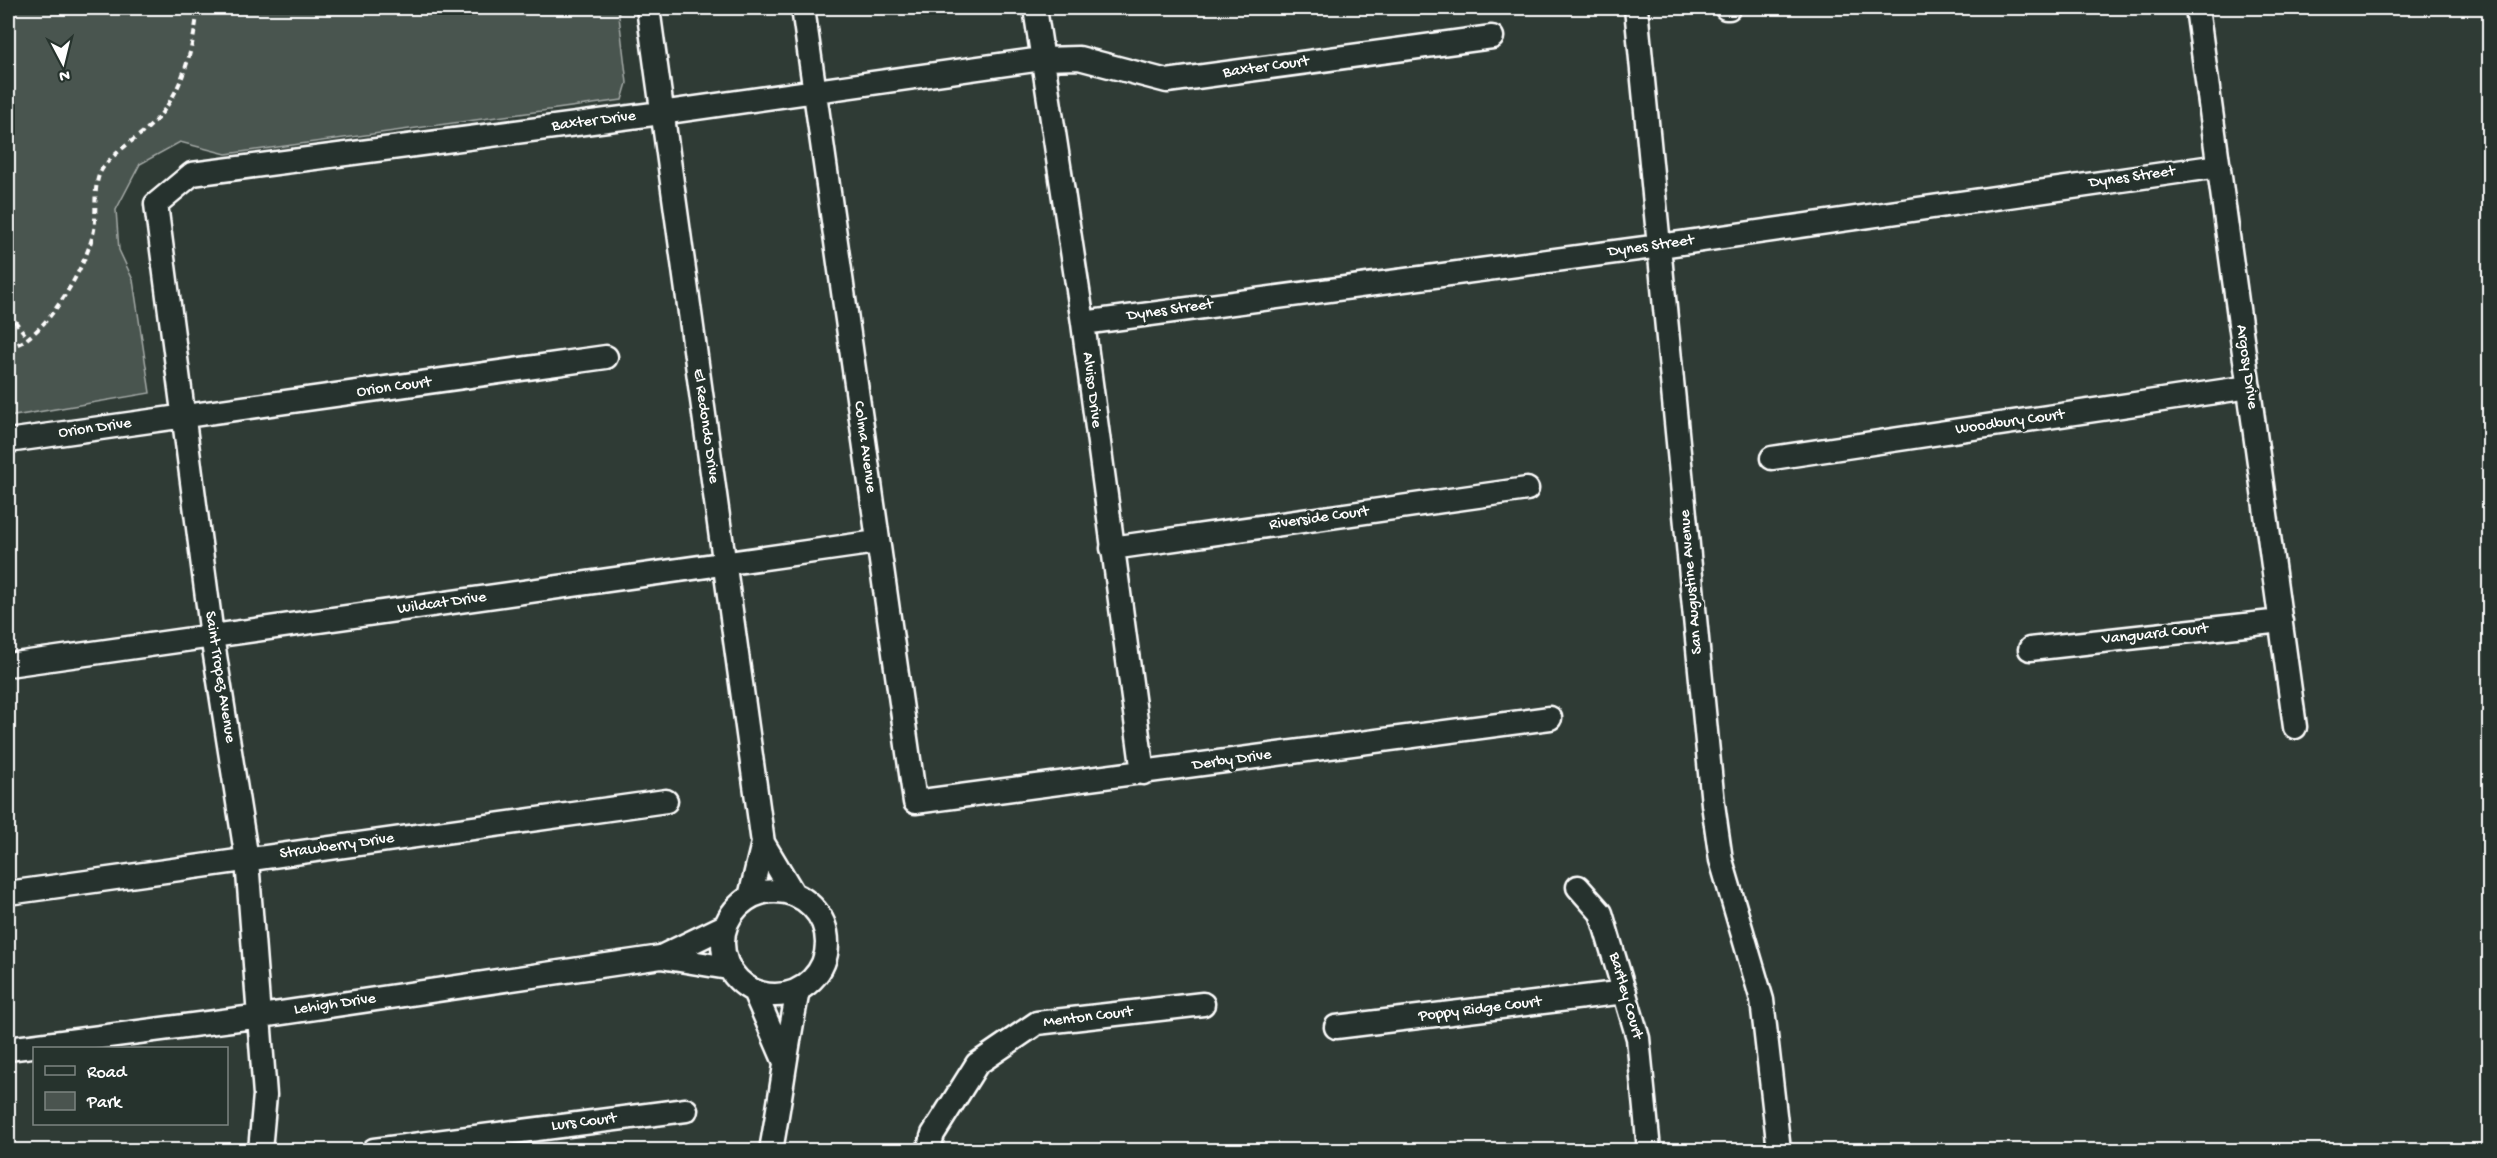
<svg xmlns="http://www.w3.org/2000/svg" width="2497" height="1158" font-family="'Gochi Hand',sans-serif">
  <style>
    .green { fill: #4a544f; stroke: #a4aaa7; stroke-width: 1.5 }
    .lines { fill: none; stroke-linecap: round; stroke-linejoin: round }
    .minor-casing { stroke: #fff; stroke-width: 27 }
    .path { stroke: #fff; stroke-width: 4; stroke-dasharray: 6 4.5; stroke-linecap: butt }
    .minor { stroke: #26332d; stroke-width: 22 }
    .labels { text-anchor: middle; dominant-baseline: central; stroke-width: 6; stroke-linejoin: round; paint-order: stroke }
    .street-label { font-size: 16px; fill: #fff; stroke: #26332d }
  </style>
  <rect width="100%" height="100%" fill="#2f3b35"/>
  <filter id="ink" filterUnits="userSpaceOnUse"><feTurbulence type="fractalNoise" baseFrequency=".0167" numOctaves="2"/><feDisplacementMap in="SourceGraphic" scale="12" xChannelSelector="R" yChannelSelector="G"/><feConvolveMatrix kernelMatrix="1 2 1 2 8 2 1 2 1" color-interpolation-filters="sRGB"/></filter>
  <g filter="url(#ink)">
    <path class="green" d="M8 8H618L627 83 622 100 226 154 180 142 140 164 116 210 119 250 133 280 150 393 8 417Z"/>
    <g class="lines">
      <defs>
        <path id="minor" d="M648 8 763 843 793 893
          M803 8 915 802 1550 718
          M1035 8 1083 323 1143 773
          M1636 8 1713 804 1721 860 1762 1000 1779 1150
          M1726 8H1729
          M2197 8 2295 727
          M1083 323 1660 246 2219 166
          M8 441 606 357
          M1772 458 2249 387
          M1112 548 1527 489
          M2030 649 2281 621
          M8 665 877 542
          M1578 887 1601 913 1638 1038 1649 1150
          M723 943a52 52 0 1 1 104 0a52 52 0 1 1-104 0Z
          M8 893 666 801
          M750 897 763 843
          M661 957 728 968
          M754 991 784 1060
          M1336 1027 1625 992
          M8 1049 261 1016 661 957 725 926
          M260 1150 265 1095 247 860 212 636 156 204 192 174 661 113 1042 59 1079 58 1167 81 1492 37
          M374 1150 686 1110
          M771 1150C781 1097 787 1044 798 991
          M928 1150 933 1134 977 1064 1037 1023 1203 1004"/>
      </defs>
      <use href="#minor" class="minor-casing"/>
      <path class="path" d="M8 301 14 320 28 338
        M8 348C14 345 23 343 28 338 56 317 87 264 94 230 97 213 93 192 99 175 105 158 135 140 148 128 182 97 193 50 198 8"/>
      <use href="#minor" class="minor"/>
    </g>
  </g>
  <g class="labels">
    <g class="street-label">
      <text transform="translate(1266 68) rotate(-8)">Baxter Court</text>
      <text transform="translate(594 122) rotate(-7)">Baxter Drive</text>
      <text transform="translate(2132 178) rotate(-8)">Dynes Street</text>
      <text transform="translate(1651 247) rotate(-8)">Dynes Street</text>
      <text transform="translate(1170 311) rotate(-8)">Dynes Street</text>
      <text transform="translate(2246 367) rotate(82)">Argosy Drive</text>
      <text transform="translate(394 388) rotate(-8)">Orion Court</text>
      <text transform="translate(1091 390) rotate(83)">Alviso Drive</text>
      <text transform="translate(2010 423) rotate(-8)">Woodbury Court</text>
      <text transform="translate(705 426) rotate(82)">El Redondo Drive</text>
      <text transform="translate(95 429) rotate(-8)">Orion Drive</text>
      <text transform="translate(864 447) rotate(82)">Colma Avenue</text>
      <text transform="translate(1319 519) rotate(-8)">Riverside Court</text>
      <text transform="translate(1692 582) rotate(-95)">San Augustine Avenue</text>
      <text transform="translate(442 604) rotate(-8)">Wildcat Drive</text>
      <text transform="translate(2155 635) rotate(-6)">Vanguard Court</text>
      <text transform="translate(219 677) rotate(81)">Saint Tropez Avenue</text>
      <text transform="translate(1232 761) rotate(-8)">Derby Drive</text>
      <text transform="translate(337 847) rotate(-8)">Strawberry Drive</text>
      <text transform="translate(1625 996) rotate(74)">Bartley Court</text>
      <text transform="translate(335 1005) rotate(-8)">Lehigh Drive</text>
      <text transform="translate(1480 1010) rotate(-7)">Poppy Ridge Court</text>
      <text transform="translate(1088 1018) rotate(-7)">Menton Court</text>
      <text transform="translate(584 1123) rotate(-7)">Lurs Court</text>
    </g>
  </g>
  <rect width="2497" height="1158" fill="none" stroke="#26332d" stroke-width="30"/>
  <rect x="15" y="15" width="2467" height="1128" fill="none" stroke="#fff" stroke-width="2" filter="url(#ink)"/>
  <rect x="33" y="1047" width="195" height="78" fill="#26332d" stroke="#7d8581" stroke-width="1.5"/>
  <rect x="45" y="1066" width="30" height="9" fill="#26332d" stroke="#7d8581" stroke-width="1.5"/>
  <text x="87" y="1077" font-size="18" fill="#ffffff">Road</text>
  <rect x="45" y="1092" width="30" height="18" fill="#4a544f" stroke="#7d8581" stroke-width="1.5"/>
  <text x="87" y="1107" font-size="18" fill="#ffffff">Park</text>
  <g transform="translate(63 63) rotate(173)" stroke="#26332d" stroke-width="4.5" paint-order="stroke">
  <path d="M0-4.5L10 22L0 15L-10 22Z" fill="#ffffff"/>
  <text y="-9" font-size="16" font-weight="bold" text-anchor="middle" fill="#ffffff">N</text>
  </g>
</svg>
